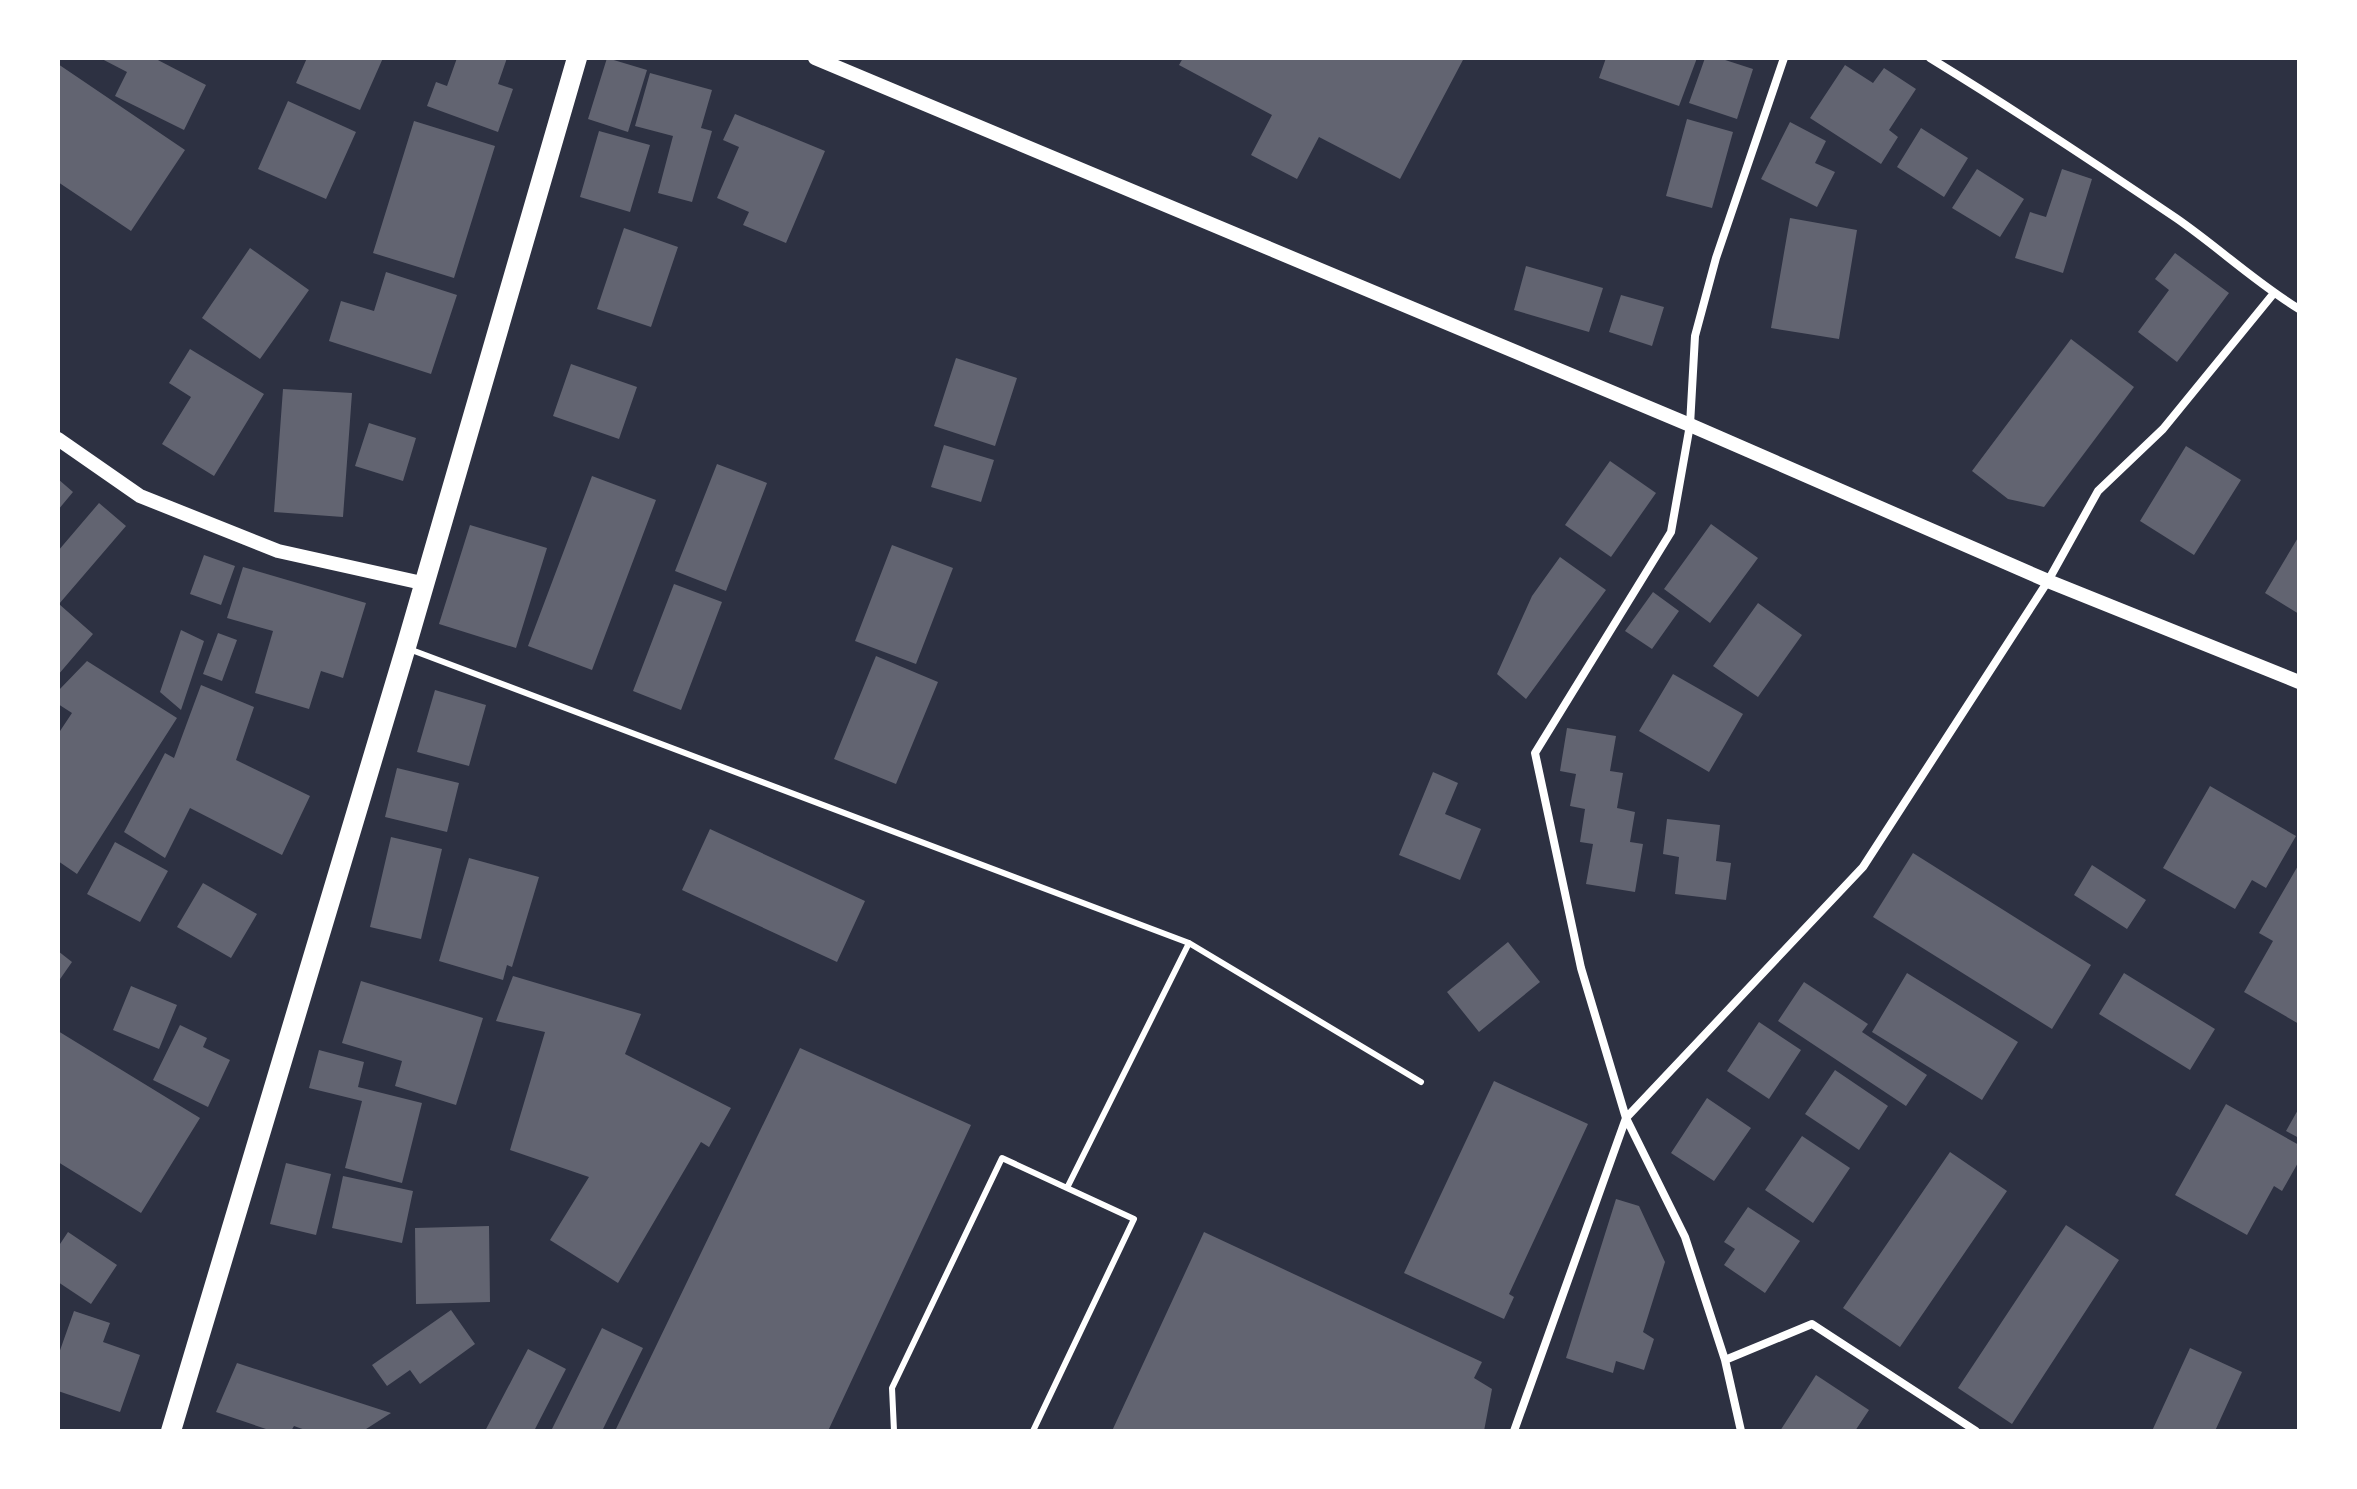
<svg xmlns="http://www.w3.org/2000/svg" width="2357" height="1489" font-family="Rubik,sans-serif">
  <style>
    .building { fill: #626471 }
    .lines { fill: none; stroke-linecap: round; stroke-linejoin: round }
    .service { stroke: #fff; stroke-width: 6 }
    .minor { stroke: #fff; stroke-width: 8 }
    .tertiary { stroke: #fff; stroke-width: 14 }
    .primary { stroke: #fff; stroke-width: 20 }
  </style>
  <rect width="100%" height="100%" fill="#2d3142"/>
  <path class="building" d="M100 58H154L206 85 184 130 115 96 127 72Z
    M307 58H383L360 110 296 83Z
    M457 58H507L498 84 513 89 498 132 427 106 436 82 447 86Z
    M607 58 647 70 628 132 588 119Z
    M1183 58H1464L1400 179 1319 137 1297 179 1251 155 1272 115 1179 65Z
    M1606 58H1697L1679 106 1599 78Z
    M1705 58H1719L1753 69 1737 119 1689 103Z
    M58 64 185 150 131 231 58 182Z
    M1845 65 1873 83 1884 68 1916 89 1889 130 1898 137 1881 164 1810 118Z
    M650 73 712 90 701 128 712 131 692 202 658 193 673 136 635 126Z
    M288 101 356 132 326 199 258 169Z
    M735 114 825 151 786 243 743 225 749 212 717 198 739 147 723 140Z
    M1687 119 1733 132 1712 208 1666 196Z
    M414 121 495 146 454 278 373 253Z
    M1790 122 1826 141 1815 163 1835 172 1817 207 1761 179Z
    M1921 128 1968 158 1944 197 1897 167Z
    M599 131 650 145 630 212 580 197Z
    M1977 169 2024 199 2000 237 1952 208Z
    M2062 169 2092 179 2063 273 2015 258 2030 212 2046 217Z
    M1790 218 1857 230 1839 339 1771 328Z
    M624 228 678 247 651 327 597 309Z
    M250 248 309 290 260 359 202 318Z
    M2175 253 2229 293 2177 362 2138 332 2169 290 2155 279Z
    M1526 266 1603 288 1589 332 1514 310Z
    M386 272 457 295 431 374 329 341 341 301 374 311Z
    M1621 295 1664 307 1652 346 1609 332Z
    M2071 339 2134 387 2044 507 2008 499 1972 471Z
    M190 349 264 394 214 476 162 444 191 397 169 383Z
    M956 358 1017 378 995 446 934 426Z
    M571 364 637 387 619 439 553 416Z
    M283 389 352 393 343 517 274 512Z
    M369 423 416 438 403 481 355 466Z
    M944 445 994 460 981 502 931 487Z
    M2186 446 2241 480 2194 555 2140 521Z
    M1610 461 1656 493 1611 557 1565 525Z
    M717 464 767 483 726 591 675 571Z
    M592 476 656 500 592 670 528 646Z
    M58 479 73 492 58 510Z
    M99 503 126 526 59 604 93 634 58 675V551Z
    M1711 524 1758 558 1710 623 1664 589Z
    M470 525 547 548 516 648 439 624Z
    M2299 536V614L2265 593Z
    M892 545 953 568 916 664 855 641Z
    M204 555 235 566 221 605 190 594Z
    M1560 557 1606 590 1526 699 1497 674 1532 596Z
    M243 567 366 603 343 678 321 671 309 709 255 693 273 631 227 618Z
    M674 584 722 602 681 710 633 691Z
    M1653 592 1679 611 1652 649 1625 631Z
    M1758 603 1802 635 1758 697 1713 666Z
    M181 630 204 641 181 710 160 692Z
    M218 633 237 640 222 681 203 674Z
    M876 656 938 682 896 784 834 759Z
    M87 661 177 718 77 874 58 861V734L72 713 58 704V691Z
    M1673 674 1743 714 1709 772 1639 731Z
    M201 685 254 707 236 760 310 796 282 855 190 808 165 858 124 832 165 753 174 758Z
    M435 690 486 705 469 766 417 752Z
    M1567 728 1616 736 1610 771 1623 773 1617 808 1635 812 1630 842 1643 844 1635 892 1586 884 1593 844 1580 842 1585 809 1570 806 1576 774 1560 771Z
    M397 768 459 783 447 832 385 817Z
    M1433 772 1458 783 1445 814 1481 829 1460 880 1399 855Z
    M2210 786 2296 836 2266 888 2252 880 2235 909 2163 868Z
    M1667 819 1720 825 1716 861 1731 863 1726 900 1675 894 1679 857 1663 854Z
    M710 829 865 901 837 962 682 890Z
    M391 837 442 849 421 939 370 927Z
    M115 842 168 871 140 922 87 894Z
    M1913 853 2091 965 2052 1029 1873 917Z
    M469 858 539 877 512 967 507 965 503 980 439 961Z
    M2299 864V1024L2244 992 2273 941 2259 933Z
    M2092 865 2146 900 2127 929 2074 895Z
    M203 883 257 914 231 958 177 927Z
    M1508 942 1540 982 1479 1032 1447 992Z
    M58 951 72 962 58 982Z
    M1907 973 2018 1042 1982 1100 1872 1032Z
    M2124 973 2215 1029 2190 1070 2099 1014Z
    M513 976 641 1014 625 1054 731 1108 709 1147 701 1142 618 1283 550 1240 589 1177 510 1150 545 1032 496 1021Z
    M361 981 483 1018 456 1105 395 1086 402 1061 342 1043Z
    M1804 982 1868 1024 1862 1032 1927 1075 1906 1106 1778 1021Z
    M131 986 177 1005 159 1049 113 1030Z
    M1759 1022 1801 1050 1769 1099 1727 1071Z
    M180 1025 207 1038 203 1047 230 1060 208 1107 153 1080Z
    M58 1031 200 1118 141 1213 58 1162Z
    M800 1048 971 1125 828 1431H615Z
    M319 1050 364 1062 358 1087 422 1103 402 1183 345 1168 362 1101 309 1088Z
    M1835 1070 1888 1106 1859 1150 1805 1114Z
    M1494 1081 1588 1124 1509 1294 1514 1297 1504 1319 1404 1273Z
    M1707 1098 1751 1128 1714 1181 1671 1153Z
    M2226 1104 2299 1145V1161L2282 1191 2274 1186 2247 1235 2175 1195Z
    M2299 1108V1138L2286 1131Z
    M1802 1136 1850 1168 1813 1223 1765 1190Z
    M1950 1152 2007 1191 1900 1347 1843 1308Z
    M286 1163 331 1174 316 1235 270 1224Z
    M343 1176 413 1191 402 1243 332 1228Z
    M1616 1199 1639 1206 1665 1262 1643 1332 1654 1339 1644 1370 1616 1361 1613 1373 1566 1358Z
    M1748 1207 1800 1241 1765 1293 1724 1265 1735 1249 1724 1242Z
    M2066 1225 2119 1260 2012 1424 1958 1388Z
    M489 1226 490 1302 416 1304 415 1228Z
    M68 1232 117 1265 91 1304 58 1282V1247Z
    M1204 1232 1482 1362 1474 1378 1492 1389 1484 1431H1112Z
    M451 1310 475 1344 420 1384 410 1370 387 1386 372 1365Z
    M74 1311 110 1323 103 1342 140 1355 120 1412 58 1391V1356Z
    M602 1328 643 1348 602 1431H551Z
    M2190 1348 2242 1372 2215 1431H2152Z
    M528 1349 566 1369 534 1431H485Z
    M237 1363 391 1413 363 1431H308L294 1426 291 1431H272L216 1412Z
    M1816 1375 1869 1410 1855 1431H1780Z"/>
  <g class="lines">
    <path class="service" d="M409 649 1189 943 1421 1082
      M1067 1188 1189 943
      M894 1431 892 1388 1002 1158 1134 1219 1033 1431"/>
    <path class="minor" d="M1930 58C2013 109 2095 163 2176 218 2218 247 2255 282 2299 309
      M1725 1360 1812 1324 1976 1431
      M1514 1431 1626 1118 1863 867 2048 581 2098 491 2163 429 2274 293
      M1741 1431 1725 1360 1685 1237 1626 1118 1581 968 1535 753 1671 532 1690 425 1695 336 1716 258 1784 58"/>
    <path class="tertiary" d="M815 58 1690 425 2048 581 2299 682
      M58 439 140 496 278 551 422 583"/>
    <path class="primary" d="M171 1431 406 647 577 58"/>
  </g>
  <rect width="2357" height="1489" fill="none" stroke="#ffffff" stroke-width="120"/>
</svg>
